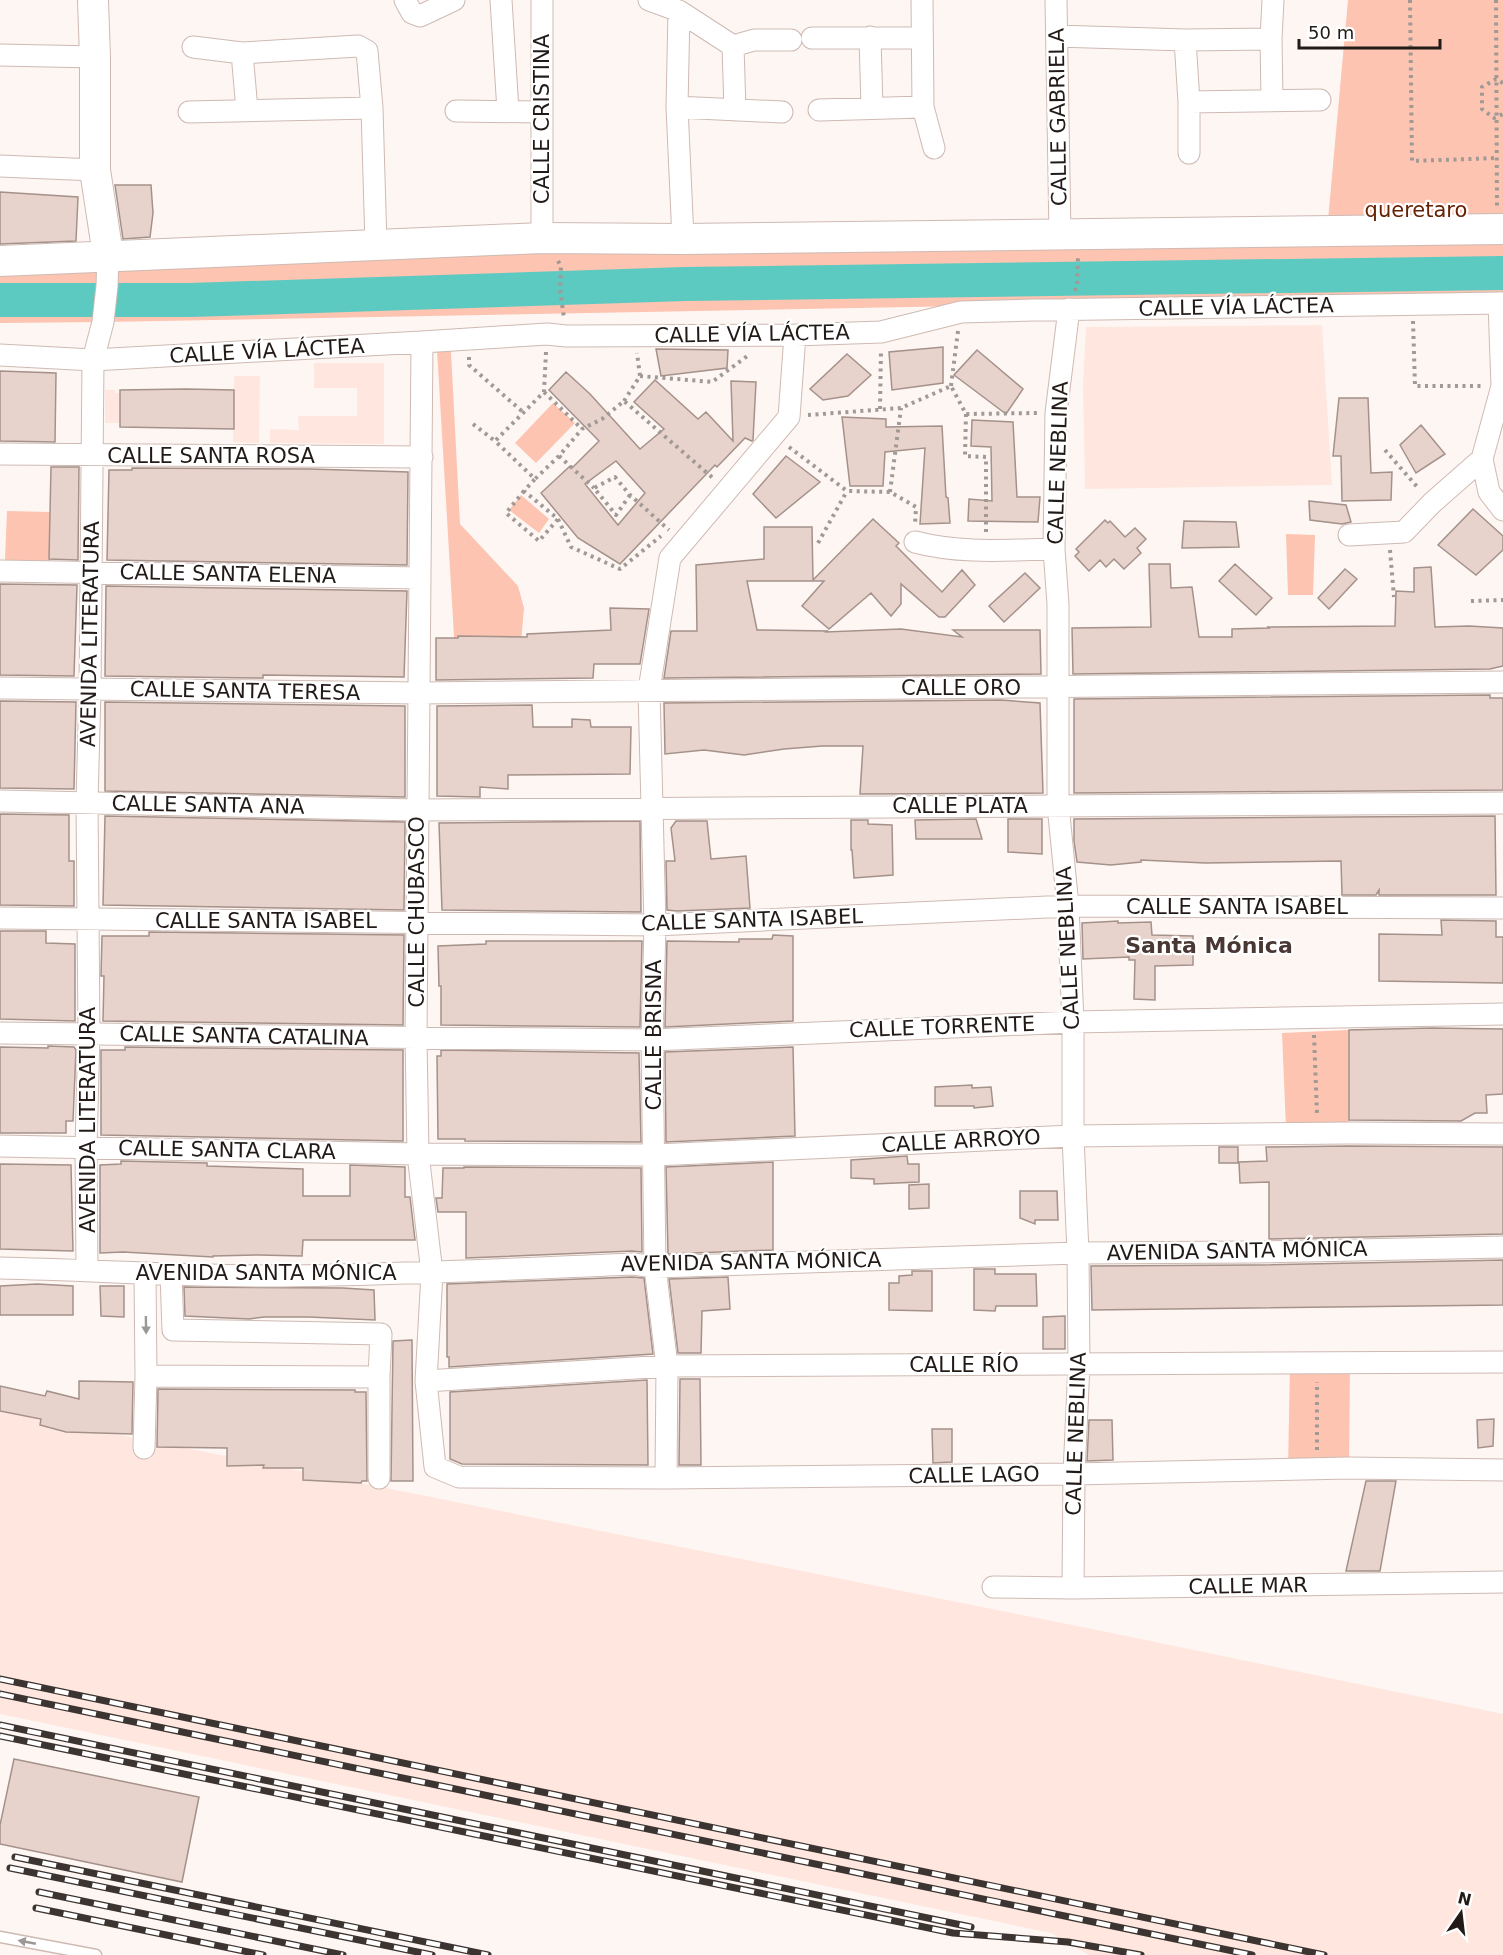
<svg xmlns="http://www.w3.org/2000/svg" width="1503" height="1955" font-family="'DejaVu Sans',sans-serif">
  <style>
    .built { fill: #ffe7df }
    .green { fill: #fcc4b1 }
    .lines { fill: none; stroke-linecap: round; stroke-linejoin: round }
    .river { stroke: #5dcac1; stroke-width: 34 }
    .building { fill: #e8d3cc; stroke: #a4918a; stroke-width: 1.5; fill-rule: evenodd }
    .lane-casing { stroke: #cebab3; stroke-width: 13 }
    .street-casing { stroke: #cebab3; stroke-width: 23 }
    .secondary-casing { stroke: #cebab3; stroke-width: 32 }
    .path { stroke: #a19996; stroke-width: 4; stroke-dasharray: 3 4.5; stroke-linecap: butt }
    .lane { stroke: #fff; stroke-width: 10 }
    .street { stroke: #fff; stroke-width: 21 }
    .secondary { stroke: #fff; stroke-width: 30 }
    .rail-casing { stroke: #3b3431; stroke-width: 7 }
    .rail { stroke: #fff; stroke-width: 4.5; stroke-dasharray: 14; stroke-linecap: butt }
    .oneway { fill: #9b9897 }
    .labels { text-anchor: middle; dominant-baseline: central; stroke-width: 4.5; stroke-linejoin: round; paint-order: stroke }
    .street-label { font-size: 21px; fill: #211a17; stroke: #fff }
    .park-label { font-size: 21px; fill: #662204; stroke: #fff }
    .neighbourhood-label { font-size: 22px; font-weight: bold; fill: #483732; stroke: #fff }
  </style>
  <rect width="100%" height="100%" fill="#fef6f3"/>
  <path class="built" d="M1322 325 1332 485 1085 489 1083 383 1086 327Z
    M314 363H384V444L270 443V429L299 430 298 416H357V388H314Z
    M234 376H260L259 443 233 442Z
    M105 390H115V393H120V423H105Z
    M0 1411 1107 1632 1503 1714V1955H1089L1051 1933 0 1714Z"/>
  <path class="green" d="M1348 0H1503V296L103 322 0 323V268L897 237 1327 231Z
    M436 333H450L460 524 518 586 524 608 520 654 455 653Z
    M553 403 575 423 536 463 515 443Z
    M521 495 549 519 539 533 509 510Z
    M7 511 50 512V561L5 560Z
    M1286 534 1315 535 1313 595H1288Z
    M1349 1030V1126L1286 1128 1282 1033Z
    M1290 1364H1350L1349 1468 1288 1469Z"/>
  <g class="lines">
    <path class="river" d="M0 300H190L685 284 1503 273"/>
  </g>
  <path class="building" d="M115 185H151L153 213 150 237 123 239Z
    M0 192 78 197 76 241 0 244Z
    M943 347V383L892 390 889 352Z
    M656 349 728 350 727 368 661 376Z
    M977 350 1023 389 1006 414 954 375Z
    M847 354 871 375 848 396 823 400 810 389Z
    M0 371 56 373 55 442 0 441Z
    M566 372 590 394 640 449 664 429 634 402 655 380 698 419 706 412 733 441 731 381 756 382 753 440 752 441 745 438 717 467 715 465 620 564 578 538 541 493 570 466 572 468 599 441 549 390ZM616 461 645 493 618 525 585 484Z
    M186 389 234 390V429L120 427V390Z
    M1339 398H1368L1371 473 1392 472 1391 500 1342 501 1341 456H1333Z
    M842 417 886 419V427L942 426 946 497 948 498 950 523 920 524 925 448 885 452 883 486H850Z
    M972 420 1013 422 1017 497H1040L1038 522 968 521 969 499 992 501 991 447 971 446Z
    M1421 425 1445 454 1416 473 1400 445Z
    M786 456 820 482 776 518 753 494Z
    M51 467H79L78 560 49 559Z
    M132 468 310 469 408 472 407 565 107 560 109 470H132Z
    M1309 501 1346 505 1351 522 1342 524 1310 520Z
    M1473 509 1503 536V550L1476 575 1438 545Z
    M873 519 899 543 896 546 942 592 962 570 975 585 945 617H939L901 584V604L891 616 871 593 829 629 802 606 824 581H747L757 630 827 631 826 632 901 629 962 637 953 630H1040L1041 674 664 678 671 631H697L696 565 764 559V527H812L813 580Z
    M1105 520 1108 523 1110 521 1125 537 1135 528 1146 539 1137 548 1141 553 1124 569 1114 559 1106 567 1100 560 1089 571 1075 556 1079 552 1076 549Z
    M1184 521 1236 522 1239 547 1182 548Z
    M1149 564H1170L1171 588 1192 587 1199 637H1232V629L1269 628 1268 627 1395 626 1396 591 1414 592V568L1431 567 1435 627 1469 626 1503 628V666L1490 669 1073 674 1072 628 1151 627Z
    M1235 564 1272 598 1256 615 1219 581Z
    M1345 569 1357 579 1329 609 1318 598Z
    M1025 573 1040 588 1004 622 989 606Z
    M0 584 77 585 74 676 0 675Z
    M106 586 407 591 404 677 263 675V678L105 676Z
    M610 608 649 609 640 664H594L593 678 436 680V638H458V636L527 637V634L611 630Z
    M1490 695V698H1503V790L1074 793V699Z
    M1001 700 1040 703 1043 793 860 794 863 746H822L784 749 744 755 704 750 665 754 664 703Z
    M0 701 76 702 74 789 0 788Z
    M105 702 405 706V797L105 791Z
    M532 705 533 727H572V719L590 720 591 727H631L630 774 508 775V789L480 787V797L437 796V706Z
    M0 814 69 815V861H74V906L0 905Z
    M105 816 405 822 404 910 103 905Z
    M1495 816 1496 895H1379V890L1376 895H1342L1341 861 1205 863 1141 860V862L1111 865 1077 862 1074 841V819Z
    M976 819 982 839H916L915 820Z
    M1008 819H1042V854L1008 852Z
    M851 820H868V824L892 825 893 875 854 878 852 850H851Z
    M640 821 641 912 442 910 439 823Z
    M676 821H707L711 859 746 856 750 908 677 911 667 910 666 861H675L671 828Z
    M1441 920 1496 921V937H1503V983L1379 981V934L1442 935Z
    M1118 921V923L1151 922 1152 935 1193 936V965L1155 966V1000L1134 999 1135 960H1129V957L1083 959 1082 923Z
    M0 931H46V943L75 944V1021L0 1019Z
    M149 932 404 935 403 1025 103 1021 104 976H101L102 936H149Z
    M773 935 793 936V1021L665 1027 667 941 739 942V939H772Z
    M486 941H642L640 1027 441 1025V986H439L438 946 486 944Z
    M1432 1028 1503 1029V1094L1486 1095 1487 1113H1475L1461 1121 1349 1120V1030Z
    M48 1046 74 1047 76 1050 73 1121H66V1133H0V1047L48 1048Z
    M125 1047 403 1050V1141L101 1135V1050H125Z
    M793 1047 795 1136 666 1142 665 1052Z
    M441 1050 639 1053 641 1142 465 1141V1139H438L437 1056H441Z
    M972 1085V1088L991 1087 993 1106 974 1108V1106H935V1087Z
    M1349 1146 1503 1147V1234L1269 1239V1182L1240 1183 1239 1162 1267 1161 1266 1147Z
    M1219 1147H1238V1163H1219Z
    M907 1156 908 1164H919V1182L874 1184V1179L851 1178V1160Z
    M121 1161 207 1163V1166L303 1169V1196H350V1165L405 1167V1197H410L415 1240H303L302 1256 259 1255 213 1256V1257L123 1252 100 1253V1165L121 1164Z
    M773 1162V1250L668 1254 666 1167Z
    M0 1164 71 1165 73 1251 0 1249Z
    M464 1167 641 1168 642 1252 632 1251 466 1258V1212H438L436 1198H442L443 1168H464Z
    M929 1184V1208L909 1209V1185Z
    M1020 1191H1057L1058 1220H1035V1224L1020 1218Z
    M1503 1260V1305L1092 1310 1091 1266 1254 1265Z
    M974 1269H995V1274H1036L1037 1306H996L995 1311 974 1310Z
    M912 1271H932V1311L889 1310V1283H899V1276L912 1275Z
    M632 1277 644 1278 653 1354 449 1367V1357H447V1284Z
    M728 1277 730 1309 702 1311 701 1353H678L669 1279Z
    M37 1284 73 1286V1315H0V1286Z
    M100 1286H124V1317L101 1316Z
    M184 1287 343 1288 374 1290 375 1320 309 1317H264L249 1319 185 1316Z
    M1065 1316V1349H1043V1317Z
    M412 1340 413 1481H391L393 1341Z
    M680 1379H700L701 1465H679Z
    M647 1380 648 1465 462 1464 450 1459V1392Z
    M79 1381 133 1382 132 1434 66 1432 40 1425 41 1419 0 1411V1386L45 1396 47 1391 79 1399Z
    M158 1389 355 1390V1392H366L367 1481H362L361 1483 303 1480V1468H263L264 1465 227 1466V1448L157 1447Z
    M1494 1419 1493 1446 1478 1448 1477 1420Z
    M1089 1420H1112L1113 1460 1087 1461Z
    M932 1429H952V1462L933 1463Z
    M1366 1481H1396L1380 1571H1346Z
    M14 1759 199 1797 182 1882 0 1844V1825Z"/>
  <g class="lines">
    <defs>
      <path id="lane" d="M0 1937 96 1955"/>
      <path id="street" d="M405 0 412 13 420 16 454 0
        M501 0 508 111
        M542 0V238
        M649 0 679 11 733 46 754 40H791
        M922 0 923 107 934 148
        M1056 0 1060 235
        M679 11 677 107 683 239
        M1057 36 1185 40 1271 39
        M870 37 872 108
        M812 38H922
        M1185 40 1189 102V153
        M733 46 735 110
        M193 47 242 53 358 46 367 51 372 108 376 245
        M242 53 247 110
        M0 55 95 57
        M1272 100 1271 39 1273 0
        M1189 102 1320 100
        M677 107 782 112
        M819 110 923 107
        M456 111 541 112
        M189 112 372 108
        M0 166 95 170
        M1499 303 1502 386 1482 459 1489 492 1503 510
        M1069 309 1056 413 1054 549 1058 604V805L1068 906 1073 1022V1136L1078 1253 1079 1364 1074 1474 1073 1588
        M422 342 416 1038 418 1154 432 1273 426 1381 435 1467 459 1477 666 1478 1074 1474 1349 1468 1503 1470
        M0 355 93 360 422 342 547 334 566 336 795 335 881 332 961 312 1033 310 1503 303
        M0 454 422 457
        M1349 535 1404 532 1432 503 1482 459
        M915 542C961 554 1007 550 1054 549
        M0 571 420 578
        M0 688 419 693 1503 682
        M0 801 417 810 1503 803
        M0 918 655 925 1068 906 1503 908
        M0 1033 652 1040 1073 1022 1503 1014
        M0 1146 418 1154 655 1155 1073 1136 1349 1133 1503 1134
        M0 1268C91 1270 182 1276 273 1276 393 1275 513 1269 633 1264L655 1267 1078 1253 1254 1252 1503 1247
        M87 1270 86 1147 89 1034 87 802 90 690 93 360 103 322 107 286 108 255
        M171 1274 173 1330 381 1334 379 1377V1478
        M146 1376 379 1377
        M426 1381 667 1366 1503 1362
        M144 1448 146 1376 145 1274
        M666 1478 667 1366 655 1267 652 1040 655 925 649 690 670 558 789 417 795 335
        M993 1587 1073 1588 1503 1582"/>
      <path id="secondary" d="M93 0 95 57V170L108 255
        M0 261 542 238 683 239 1503 229"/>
    </defs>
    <use href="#lane" class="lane-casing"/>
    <use href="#street" class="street-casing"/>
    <use href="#secondary" class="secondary-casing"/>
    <path class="path" d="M1410 0 1412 161 1497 158
      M1496 0 1497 206
      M1503 83 1496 79 1482 87V109L1494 118 1503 114
      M558 261 561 266 560 290 564 318
      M1075 291 1077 285 1078 257
      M1413 321 1415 386H1484
      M546 352 544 392 495 441 535 479 559 456 582 429 602 419 624 401 714 479
      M469 357V365L524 413
      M640 376 712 382 750 354
      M951 386 958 331
      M544 392 582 429
      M624 401 640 376 637 353
      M880 409 881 350
      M966 414 965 456 986 457V532
      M808 415 901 408 951 386 966 414 1037 413
      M473 424 495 441
      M789 447 847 491 890 492 916 507 915 525
      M1385 450 1419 489
      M559 456 594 488
      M524 491 506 513 539 541 558 519 524 491 535 479
      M890 492 901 408
      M630 495 616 515 594 488 615 477 630 495 669 530
      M558 519 571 547 620 569 661 536
      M818 543 847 491
      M1390 550 1394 597
      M1471 601 1503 600
      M1314 1035 1317 1114
      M1317 1450V1382"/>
    <use href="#lane" class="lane"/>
    <use href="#street" class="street"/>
    <use href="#secondary" class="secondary"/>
    <defs>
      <path id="rail" d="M0 1679 1324 1955
        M0 1694 1252 1955
        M0 1725 971 1927
        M0 1736 953 1933 1068 1942 1141 1955
        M15 1857 488 1955
        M10 1868 432 1955
        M39 1892 343 1955
        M36 1908 263 1955"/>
    </defs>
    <use href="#rail" class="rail-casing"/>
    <use href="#rail" class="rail"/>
  </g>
  <defs><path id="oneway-solid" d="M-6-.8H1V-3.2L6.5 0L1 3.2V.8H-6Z" transform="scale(1.5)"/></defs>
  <g class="oneway">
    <use href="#oneway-solid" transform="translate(146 1325) rotate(89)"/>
    <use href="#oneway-solid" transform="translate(27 1942) rotate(-169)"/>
  </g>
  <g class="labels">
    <g class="street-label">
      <text transform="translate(1058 117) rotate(-91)">CALLE GABRIELA</text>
      <text transform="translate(542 119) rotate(-90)">CALLE CRISTINA</text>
      <text transform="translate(1236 307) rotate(-1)">CALLE VÍA LÁCTEA</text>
      <text transform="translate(752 334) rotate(-1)">CALLE VÍA LÁCTEA</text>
      <text transform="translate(267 351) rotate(-3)">CALLE VÍA LÁCTEA</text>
      <text x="211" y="456">CALLE SANTA ROSA</text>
      <text transform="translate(1058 463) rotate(-88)">CALLE NEBLINA</text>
      <text transform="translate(228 574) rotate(1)">CALLE SANTA ELENA</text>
      <text transform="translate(90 634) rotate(-89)">AVENIDA LITERATURA</text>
      <text x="961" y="688">CALLE ORO</text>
      <text transform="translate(245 691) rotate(1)">CALLE SANTA TERESA</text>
      <text transform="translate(208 805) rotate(1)">CALLE SANTA ANA</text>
      <text x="960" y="806">CALLE PLATA</text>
      <text x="1237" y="907">CALLE SANTA ISABEL</text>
      <text transform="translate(417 912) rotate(-90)">CALLE CHUBASCO</text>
      <text transform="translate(752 920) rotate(-2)">CALLE SANTA ISABEL</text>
      <text x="266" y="921">CALLE SANTA ISABEL</text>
      <text transform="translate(1068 948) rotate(-93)">CALLE NEBLINA</text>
      <text transform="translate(942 1027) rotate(-2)">CALLE TORRENTE</text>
      <text transform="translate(654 1035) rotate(-90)">CALLE BRISNA</text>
      <text transform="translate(244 1036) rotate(1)">CALLE SANTA CATALINA</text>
      <text transform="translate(88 1120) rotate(-90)">AVENIDA LITERATURA</text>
      <text transform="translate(961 1141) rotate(-3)">CALLE ARROYO</text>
      <text transform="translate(227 1150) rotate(1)">CALLE SANTA CLARA</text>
      <text transform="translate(1237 1251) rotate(-1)">AVENIDA SANTA MÓNICA</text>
      <text transform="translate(751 1262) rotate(-1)">AVENIDA SANTA MÓNICA</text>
      <text x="266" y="1273">AVENIDA SANTA MÓNICA</text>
      <text x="964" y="1365">CALLE RÍO</text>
      <text transform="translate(1076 1434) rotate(-88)">CALLE NEBLINA</text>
      <text transform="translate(974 1475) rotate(-1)">CALLE LAGO</text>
      <text transform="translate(1248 1586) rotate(-1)">CALLE MAR</text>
    </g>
    <g class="park-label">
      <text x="1416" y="210">queretaro</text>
    </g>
    <g class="neighbourhood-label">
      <text x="1209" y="945">Santa Mónica</text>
    </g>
  </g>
  <g transform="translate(1461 1913) rotate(14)" stroke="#ffffff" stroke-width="4.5" paint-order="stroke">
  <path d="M0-4.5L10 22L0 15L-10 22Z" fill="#211a17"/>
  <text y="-9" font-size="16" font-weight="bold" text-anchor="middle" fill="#211a17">N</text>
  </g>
  <path d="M1299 39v9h141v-9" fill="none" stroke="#211a17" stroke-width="3"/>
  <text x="1308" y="39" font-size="18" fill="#211a17" stroke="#ffffff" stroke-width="4.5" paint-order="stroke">50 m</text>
</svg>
